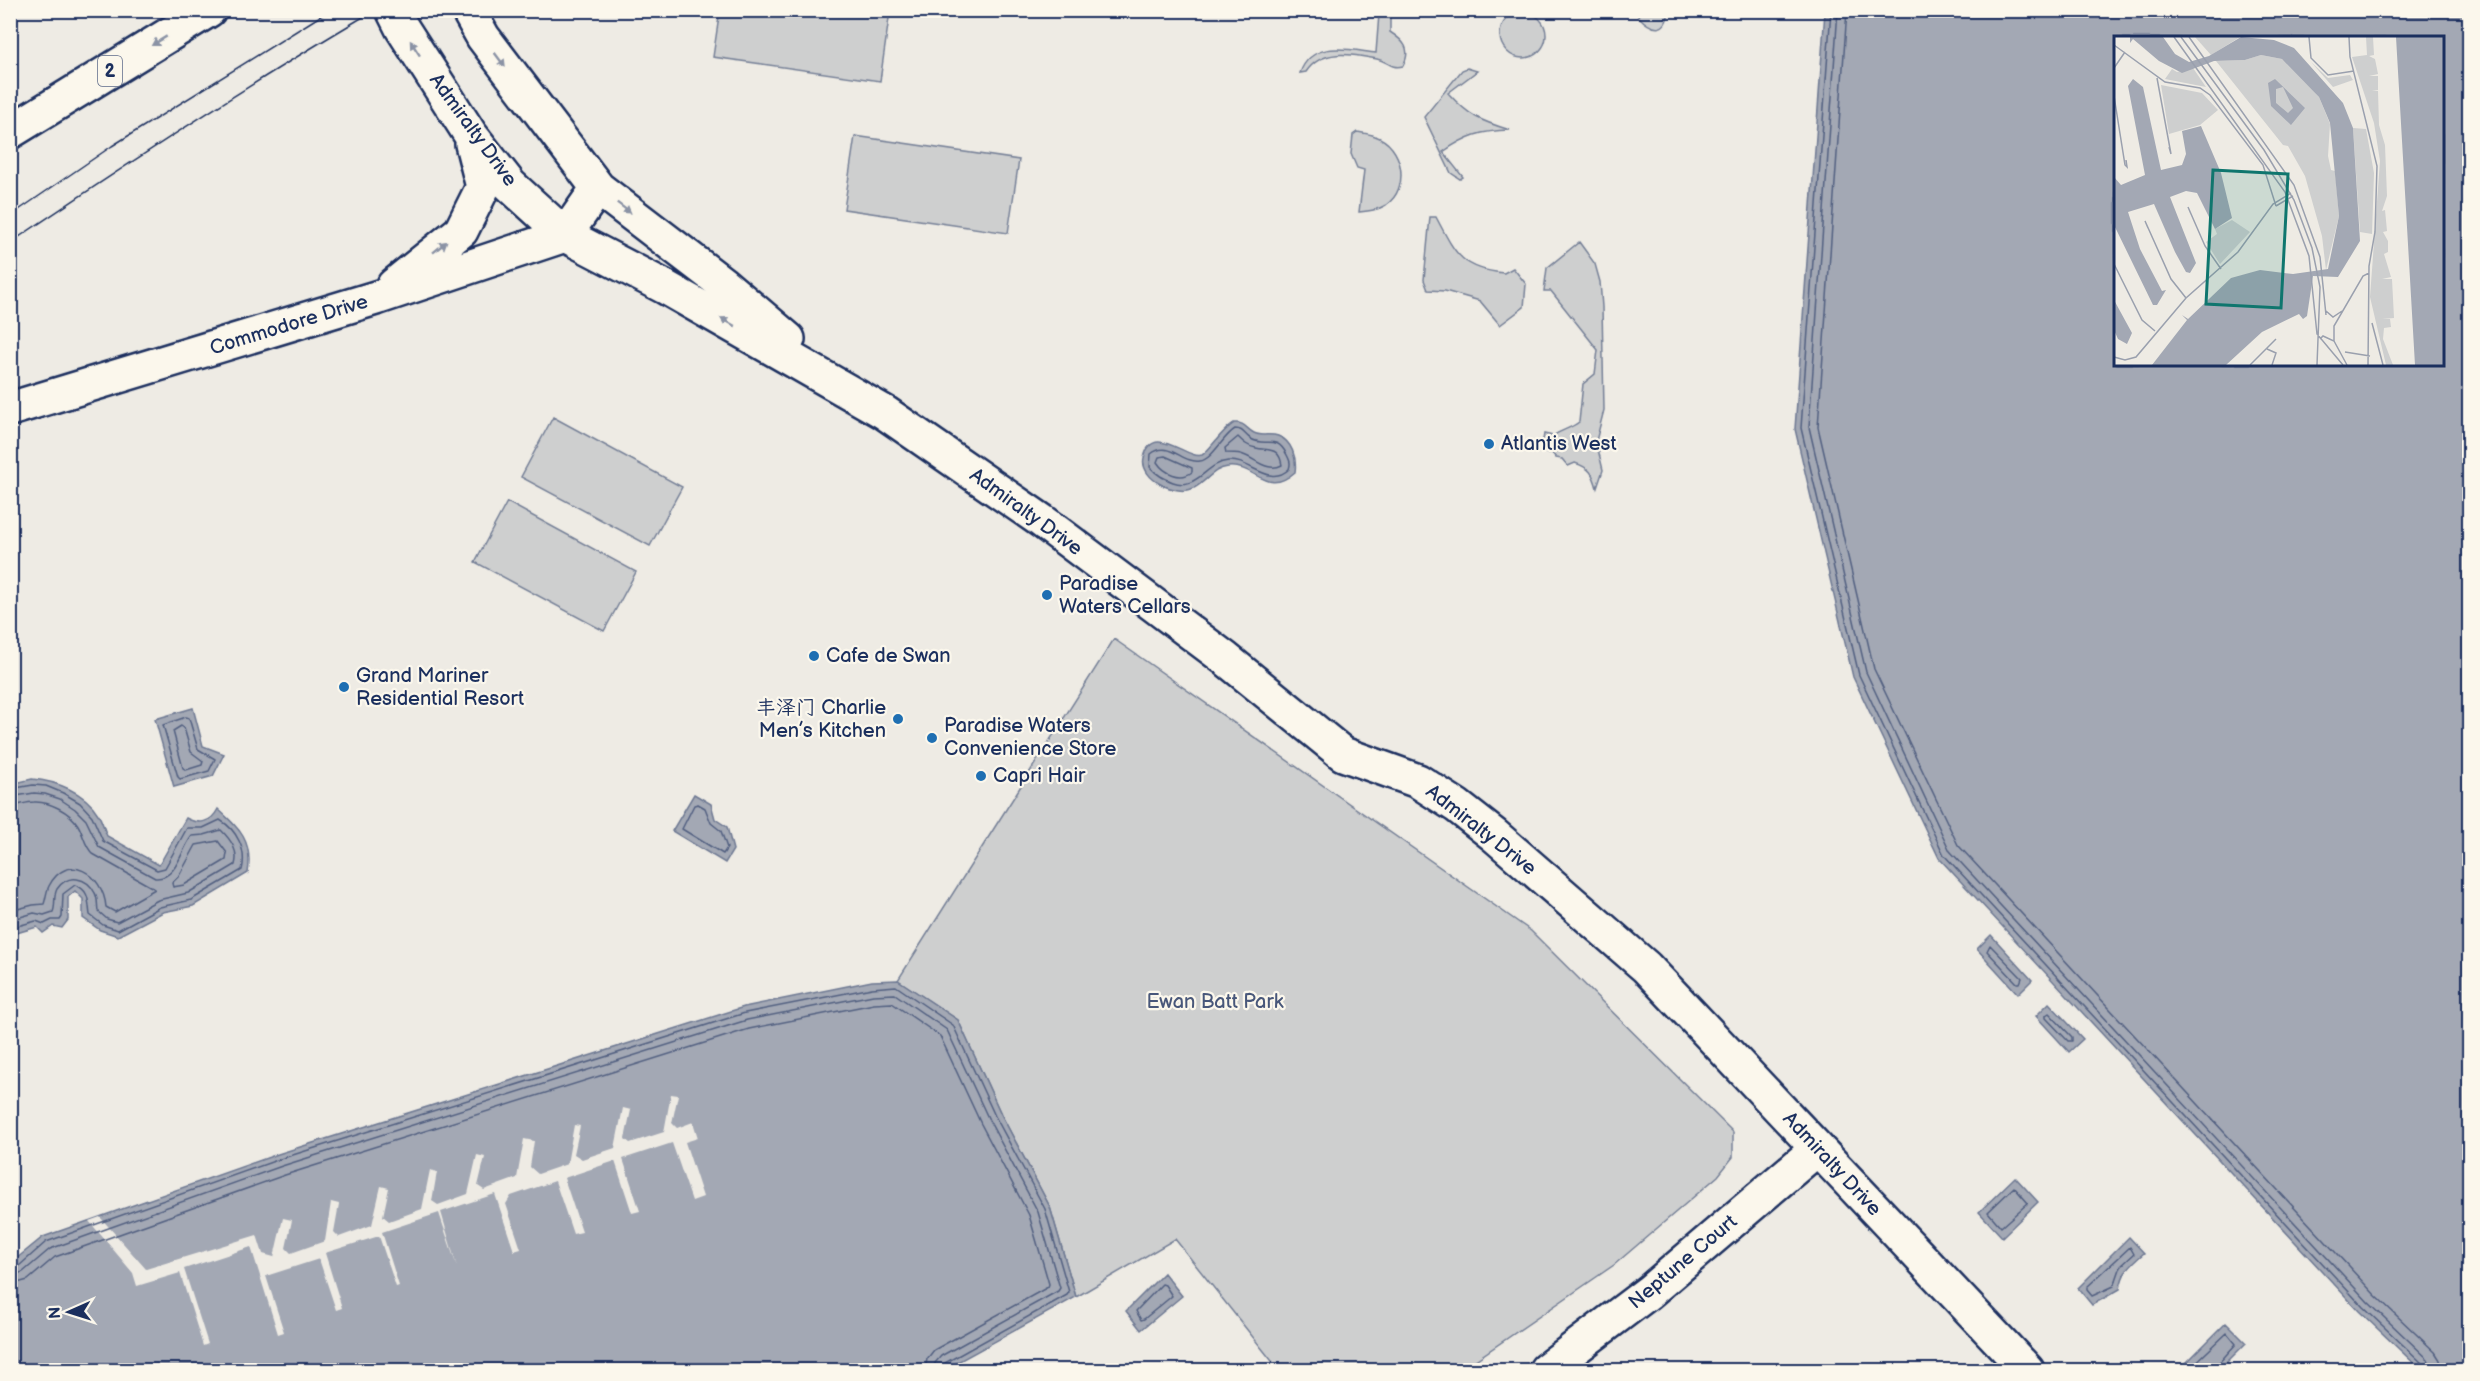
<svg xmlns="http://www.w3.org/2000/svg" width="2480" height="1381" font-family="'Balsamiq Sans','LXGW WenKai TC',sans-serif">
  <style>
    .green { fill: #cecfcf; stroke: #747f96; stroke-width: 1.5 }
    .water { fill: #a3a8b4; stroke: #6d7892; stroke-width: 1.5; fill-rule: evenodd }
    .pier { fill: #eeebe4 }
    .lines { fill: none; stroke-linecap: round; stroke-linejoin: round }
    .shore { stroke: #515f80; stroke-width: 1.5 }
    .minor-casing { stroke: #1b2f5e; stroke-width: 38 }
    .highway-casing { stroke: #1b2f5e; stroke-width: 38 }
    .minor { stroke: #fbf7ec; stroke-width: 33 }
    .highway { stroke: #fbf7ec; stroke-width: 33 }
    .tram { stroke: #1b2f5e; stroke-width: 1.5 }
    .oneway { fill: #8b93a5 }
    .poi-dot { fill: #1f6fb2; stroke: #fbf7ec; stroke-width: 2 }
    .labels { text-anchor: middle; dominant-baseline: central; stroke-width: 4.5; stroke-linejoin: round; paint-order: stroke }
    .shield { fill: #fbf7ec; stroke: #5e6b89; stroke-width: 1.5 }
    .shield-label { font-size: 18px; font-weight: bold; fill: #1b2f5e }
    .street-label { font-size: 20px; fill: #1b2f5e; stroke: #fbf7ec }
    .poi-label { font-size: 20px; fill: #1b2f5e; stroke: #fbf7ec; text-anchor: start }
    .park-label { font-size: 20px; fill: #48577a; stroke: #fbf7ec }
    .inset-road { fill: none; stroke: #9aa0ae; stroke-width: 1.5 }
    .view { fill: #0f766e; fill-opacity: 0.15; stroke: #0f766e; stroke-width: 3 }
    .inset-edge { fill: none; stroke: #1b2f5e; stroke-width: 3 }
  </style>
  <rect width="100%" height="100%" fill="#eeebe4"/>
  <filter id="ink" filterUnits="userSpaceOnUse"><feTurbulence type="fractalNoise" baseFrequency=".0167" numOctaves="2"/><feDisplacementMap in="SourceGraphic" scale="12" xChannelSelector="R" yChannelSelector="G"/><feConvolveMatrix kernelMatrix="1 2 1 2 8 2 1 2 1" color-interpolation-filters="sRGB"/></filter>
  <g filter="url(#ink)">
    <path class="green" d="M720 10 890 11 880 81 713 57Z
      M1642 10 1669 11C1666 34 1652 31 1638 16Z
      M1500 35a23 23 0 1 1 46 0a23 23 0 1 1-46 0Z
      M1379 14 1390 17V32C1404 41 1412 49 1403 66 1390 69 1388 61 1377 59 1351 54 1322 48 1306 72L1300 73C1312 39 1349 50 1376 53Z
      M1467 68 1477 71 1448 93C1469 116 1480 121 1510 130 1481 131 1467 135 1443 152L1463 177 1460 179 1451 173 1424 117 1462 70Z
      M1357 132C1363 133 1370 134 1375 136 1403 145 1411 188 1386 205 1378 210 1369 211 1359 212L1364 170 1357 168 1351 154 1353 135Z
      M855 136 1019 160 1008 233 844 209Z
      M1430 217H1436C1455 253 1461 269 1504 273L1513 268 1526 284 1524 307 1500 325 1480 301 1445 291 1428 290 1424 280Z
      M1579 242 1595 264 1600 282 1602 307 1604 410 1596 441 1603 470 1597 488C1593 473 1590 468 1575 463L1568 466 1562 459 1556 458 1552 453 1541 452 1544 434 1553 436C1561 430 1570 429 1579 422L1583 384 1595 374 1598 350 1551 291H1544L1547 268Z
      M553 417 682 487 650 546 521 477Z
      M507 502 636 572 604 631 475 562Z
      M1114 639 1531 931 1733 1132V1157L1718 1176 1614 1265 1461 1370H1279L1175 1239 1076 1297 1050 1207 1001 1114 958 1020 898 980Z"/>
    <path class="water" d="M1825 11H2469V1370H2421L2359 1311 1939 858 1853 677 1795 429ZM2116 38H2442V364H2116Z
      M1234 423C1245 422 1246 429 1254 433 1261 437 1270 433 1278 436 1292 441 1297 458 1295 472 1266 498 1256 464 1228 467 1214 468 1206 482 1194 488 1177 497 1139 479 1144 458 1152 421 1187 460 1202 455 1209 451 1222 430 1234 423Z
      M193 708 203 746 224 754 213 776 174 787 155 719Z
      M32 779C56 781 85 792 98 814 102 820 104 829 107 836L159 865 186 818C199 825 211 823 218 809 240 829 253 841 248 873L193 906 163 912 118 936 100 930 83 918V899L75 891 68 897V920L62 928 53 926 43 933 37 927 13 934 10 928 11 784Z
      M694 794 711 804 715 819 727 827 733 850 725 863 672 831Z
      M1991 935 2032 980 2018 994 1977 949Z
      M898 980 958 1020 1001 1114 1050 1207 1076 1297 943 1370H11V1263L43 1237 278 1154 744 1007 872 981Z
      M2049 1003 2083 1039 2069 1052 2036 1016Z
      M2015 1177 2038 1202 2002 1237 1979 1212Z
      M2129 1237 2144 1253C2131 1264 2122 1272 2120 1289L2092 1305 2078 1288Z
      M1164 1273 1182 1296 1141 1330 1126 1311Z
      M2226 1323 2246 1343 2219 1370H2179Z"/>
    <path class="pier" d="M671 1094 678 1095 672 1123 677 1128 693 1122 698 1138 685 1142 703 1197 692 1201 672 1143 623 1159 640 1211 632 1213 615 1161 564 1178 582 1232 573 1234 555 1181 511 1196 506 1204 521 1249 514 1251 495 1194 441 1212 457 1267 439 1213 382 1232 399 1286 396 1287 379 1236 325 1253 342 1308 336 1310 319 1259 266 1276 284 1332 278 1334 251 1247 184 1269 208 1344 203 1346 180 1273 137 1286 133 1273 89 1221 100 1217 146 1269 257 1235 263 1254 274 1257 283 1218 292 1220 286 1248 291 1253 325 1241 331 1202 339 1204 334 1232 339 1237 372 1225 381 1186 389 1188 383 1216 389 1221 422 1209 430 1170 437 1172 432 1201 438 1205 468 1194 477 1155 485 1157 478 1186 484 1190 517 1178 524 1139 534 1141 530 1167 538 1174 567 1164 574 1125 580 1126 574 1154 582 1159 615 1148 623 1108 631 1110 625 1139 630 1143 664 1132Z"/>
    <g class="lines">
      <path class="shore" d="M1831 10 1801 428 1859 675 1944 855 2363 1307 2423 1364 2425 1370
        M1838 10 1809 427 1866 672 1950 851 2368 1302 2428 1359 2432 1370
        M1847 10 1818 427 1874 669 1958 845 2375 1295 2435 1352 2440 1360 2441 1370
        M1235 429C1244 429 1244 435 1251 439 1266 448 1276 433 1287 455 1290 461 1291 463 1289 469 1269 488 1250 459 1228 461 1206 463 1197 491 1173 482 1163 478 1157 475 1150 467L1151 454C1169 439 1182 464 1200 461 1212 460 1223 436 1235 429Z
        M1238 437C1243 442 1248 447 1256 448 1270 451 1279 447 1282 465 1267 473 1255 458 1241 454 1236 453 1230 453 1226 453L1225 448Z
        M1165 456 1192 468V472C1181 481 1164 473 1157 462L1159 457Z
        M186 717 189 718 198 749 215 759 209 771 180 779 178 777 163 725Z
        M181 726 184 728 191 752 203 761 202 765 186 770 183 768 173 731Z
        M10 789 33 785 46 786 63 793 80 803 92 816 103 841 157 870 165 868 187 828H203L220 820C237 830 247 850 242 870L191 900 160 907 118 930 103 925 90 915C88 902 90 890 75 885L63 894 62 917 60 920H52L44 924 36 921 10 928
        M10 797 34 793 45 794 60 799 75 809 86 820 99 847 155 878C177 880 181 849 192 836L204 835 221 830C231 840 239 851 235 865L188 893 158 900 117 922 107 919 98 911C97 905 98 898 95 893 87 877 68 873 57 889 53 896 56 905 53 912L44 915 34 913 10 920
        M698 804 705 808 711 823 721 831 727 848 723 854 682 829 694 805Z
        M10 806C18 806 26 802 34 802 49 801 70 812 78 825 84 835 84 846 93 854L155 889 115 912 106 907C103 873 67 851 49 886 46 892 46 899 44 904L33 905 10 911
        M218 841 227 853 226 860 184 885 173 887 172 883 179 876 196 845Z
        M1990 945 2022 978 2020 983H2017L1987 951Z
        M2049 1013 2072 1037V1041H2068L2046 1018V1015Z
        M2014 1187 2028 1203 2001 1227 1988 1212Z
        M2130 1247 2134 1254 2121 1266 2114 1286 2092 1296 2087 1290V1287Z
        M10 1268 19 1266 46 1242 280 1159 745 1013 872 988 896 986 953 1025 995 1116 1045 1209 1069 1292 1067 1295 945 1363 941 1370
        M10 1276 23 1272 50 1249 282 1166 747 1020 873 995 895 994 947 1030 989 1120 1038 1212 1060 1288 1058 1291 941 1356 935 1363 934 1370
        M1162 1284 1165 1285 1172 1296 1144 1319 1141 1320 1136 1311Z
        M10 1285 28 1280 55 1257 285 1175 749 1029 874 1004 892 1003 940 1036 981 1124 1029 1215 1049 1284 1048 1287 934 1350 927 1359 925 1370
        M2188 1370 2227 1333 2236 1344 2217 1365 2215 1370"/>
      <defs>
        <path id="minor" d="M393 10 402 28 470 134 510 185 565 235 665 287 884 412 1042 521 1226 659 1343 754 1418 781 1457 806 1494 835 1646 967 2027 1370
          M468 10 483 37 598 188 722 283 788 339
          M394 285 461 231 483 187 472 144
          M10 409 379 297 565 235 598 188
          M1546 1370 1649 1292 1817 1149"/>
        <path id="highway" d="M10 132 209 10"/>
      </defs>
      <use href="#minor" class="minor-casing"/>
      <use href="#highway" class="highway-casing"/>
      <use href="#minor" class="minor"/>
      <use href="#highway" class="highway"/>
      <path class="tram" d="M10 216 112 146 330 10
        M10 243C130 162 250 83 375 10"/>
    </g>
    <defs><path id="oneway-solid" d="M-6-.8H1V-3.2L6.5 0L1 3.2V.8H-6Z" transform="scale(1.5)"/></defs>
    <g class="oneway">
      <use href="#oneway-solid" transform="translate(159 41) rotate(149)"/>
      <use href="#oneway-solid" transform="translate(415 48) rotate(-123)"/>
      <use href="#oneway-solid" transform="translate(500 60) rotate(53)"/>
      <use href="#oneway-solid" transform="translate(624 208) rotate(37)"/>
      <use href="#oneway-solid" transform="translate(440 247) rotate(-39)"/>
      <use href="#oneway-solid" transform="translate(728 322) rotate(-150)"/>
    </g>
  </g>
  <g class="poi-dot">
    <circle cx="1489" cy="444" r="6"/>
    <circle cx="1047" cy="595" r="6"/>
    <circle cx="814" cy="656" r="6"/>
    <circle cx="344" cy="687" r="6"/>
    <circle cx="898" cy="719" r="6"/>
    <circle cx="932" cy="738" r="6"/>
    <circle cx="981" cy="776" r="6"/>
  </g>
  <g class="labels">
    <rect class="shield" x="98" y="56" width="24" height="30" rx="4.5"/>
    <g class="shield-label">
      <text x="110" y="71">2</text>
    </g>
    <g class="street-label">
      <text transform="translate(473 130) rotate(54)">Admiralty Drive</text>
      <text transform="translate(289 325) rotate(-17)">Commodore Drive</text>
      <text transform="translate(1026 512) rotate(36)">Admiralty Drive</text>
      <text transform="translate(1481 830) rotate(38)">Admiralty Drive</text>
      <text transform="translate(1832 1164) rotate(47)">Admiralty Drive</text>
      <text transform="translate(1683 1262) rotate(-40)">Neptune Court</text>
    </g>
    <g class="poi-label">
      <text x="1501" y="444">Atlantis West</text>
      <text x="1059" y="584">Paradise<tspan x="1059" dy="23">Waters Cellars</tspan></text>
      <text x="826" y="656">Cafe de Swan</text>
      <text x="356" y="676">Grand Mariner<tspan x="356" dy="23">Residential Resort</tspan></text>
      <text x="886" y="708" text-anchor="end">丰泽门 Charlie<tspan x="886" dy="23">Men’s Kitchen</tspan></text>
      <text x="944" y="726">Paradise Waters<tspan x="944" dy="23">Convenience Store</tspan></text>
      <text x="993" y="776">Capri Hair</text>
    </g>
    <g class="park-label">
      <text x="1215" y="1002">Ewan Batt Park</text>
    </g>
  </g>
  <g transform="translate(2114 36)">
    <rect width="330" height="330" fill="#eeebe4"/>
    <path d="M81 1H126L97 19ZM252 1H259L260 19 255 20 261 23 264 38 255 40H264V54L258 55H264L265 89 271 109 273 160 268 175 271 174 273 195 269 196 274 205V216L270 218 277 241 268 243H278L280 282 268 283H276L277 291 270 292 269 303 279 329H272L256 261 266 125 260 87 238 21 253 19ZM147 19 168 23 179 31 205 61 216 88 214 120 217 134 221 135 225 180 212 234 208 200 191 140 174 110 169 109 102 25 131 24ZM197 26 214 42 236 39 239 44 219 51ZM79 32 92 51 51 43 58 33 63 36ZM47 49 88 57 104 74 86 89 55 98ZM239 92 252 93 260 137 258 198 246 196ZM118 184 136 196 106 228 92 206 103 198 101 193Z" fill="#cecfcf"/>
    <path d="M16 1H49L61 18 75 26 95 20 127 1 160 4 180 12 229 67 239 92 246 205 224 241 199 240 193 280 189 283 185 278 148 296 112 329H38L73 284 68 279 74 283 117 242 146 234 179 238 214 233 225 180 216 87 205 61 168 23 147 19 131 24 100 25 68 37 45 25 19 3 16 7ZM282 1H330V329H301ZM19 43 29 51 47 134 68 129 72 118 68 95 87 90 107 137 118 182 101 193 83 157 72 155 56 161 82 227 76 237 72 236 61 216 40 168 14 176 26 213 48 255 52 254 43 269H39L0 189V141L7 149 31 139 14 50ZM161 43 191 72 177 89 157 70 154 47ZM169 51 179 72 174 77 162 67V53ZM0 264 18 297 13 308 4 303 0 294Z" fill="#a3a8b4" fill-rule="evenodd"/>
    <path class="inset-road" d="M60 1 171 156 195 220 203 298 229 329M67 1 150 114 180 164 198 212 206 251 203 329M75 1 180 149 206 221 212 279M195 1 197 22 214 39 240 35M235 1 236 21 263 130 261 196 255 230 254 329M0 9 51 46 86 52 96 59 149 129 162 170M0 32 11 16M43 42 57 118 55 111M0 60 11 129 13 131 12 124M162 170 179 160M77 178 74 171 91 210 107 233M34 192 31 185 57 243 72 262M0 228 28 284 41 295M212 275 219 281 228 275M258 287 269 329M206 303 209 300 220 305 233 329M220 305V290L249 240 255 237M153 313 162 317 158 329M231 316 256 320M0 321 11 324 22 321 72 262 124 216 159 168 177 157M136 329 162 303"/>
    <path class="view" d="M99 134 174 138 167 272 92 268Z"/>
    <rect width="330" height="330" class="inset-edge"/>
  </g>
  <rect width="2480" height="1381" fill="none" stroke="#fbf7ec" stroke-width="36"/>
  <rect x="18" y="18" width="2444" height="1345" fill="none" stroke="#1b2f5e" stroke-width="2" filter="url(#ink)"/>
  <g transform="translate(69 1312) rotate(267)" stroke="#fbf7ec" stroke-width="4.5" paint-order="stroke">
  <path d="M0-4.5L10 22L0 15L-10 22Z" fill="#1b2f5e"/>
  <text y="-9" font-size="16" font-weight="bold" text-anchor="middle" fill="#1b2f5e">N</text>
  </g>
</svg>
